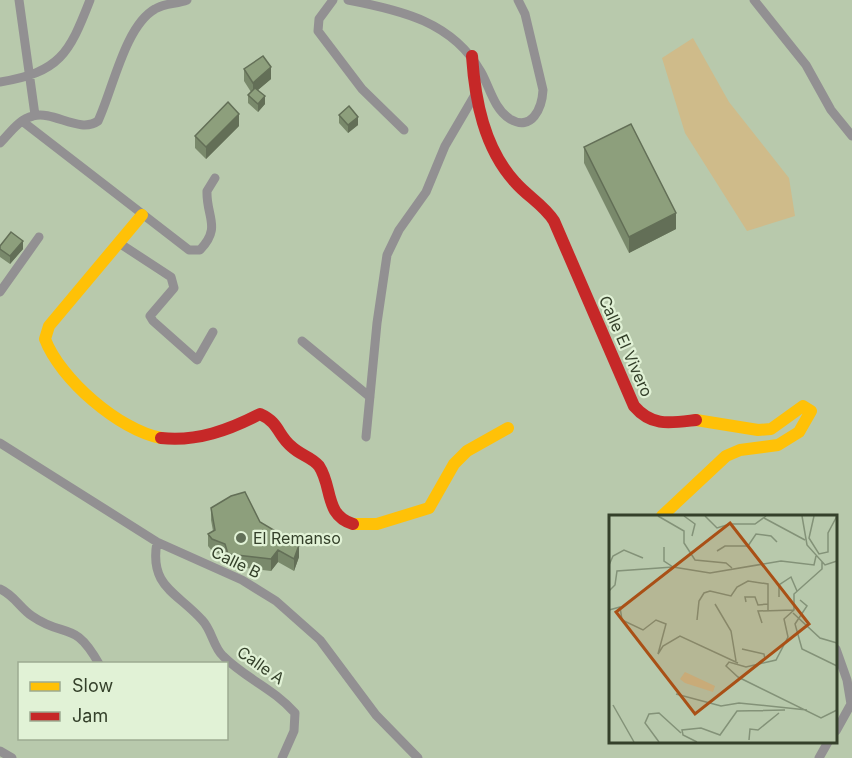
<svg xmlns="http://www.w3.org/2000/svg" width="852" height="758" font-family="Inter,sans-serif">
  <style>
    .green { fill: #cfbb8a }
    .lines { fill: none; stroke-linecap: round; stroke-linejoin: round }
    .street { stroke: #929092; stroke-width: 9 }
    .slow { stroke: #ffc107; stroke-width: 12 }
    .jam { stroke: #c62828; stroke-width: 12 }
    .wall { fill: #79896b }
    .shaded-wall { fill: #636f57 }
    .building { fill: #8d9f7c; stroke: #636f57; stroke-width: 1.5 }
    .poi-dot { fill: #627058; stroke: #e1f2d6; stroke-width: 2 }
    .labels { text-anchor: middle; dominant-baseline: central; stroke-width: 4.5; stroke-linejoin: round; paint-order: stroke }
    .street-label { font-size: 16px; fill: #34402a; stroke: #e1f2d6 }
    .poi-label { font-size: 16px; fill: #34402a; stroke: #e1f2d6; text-anchor: start }
    .inset-road { fill: none; stroke: #839278; stroke-width: 1.5 }
    .view { fill: #a95016; fill-opacity: 0.15; stroke: #a95016; stroke-width: 3 }
    .inset-edge { fill: none; stroke: #34402a; stroke-width: 3 }
  </style>
  <rect width="100%" height="100%" fill="#b8c9ac"/>
  <path class="green" d="M693 38 729 102 789 178 795 216 747 231 685 133 662 58Z"/>
  <g class="lines">
    <path class="street" d="M19 0 35 115
      M333 0 319 19 318 31 362 89 404 130
      M348 0C401 10 453 22 481 72 490 88 494 109 510 119 532 132 542 108 543 90L525 14 518 0
      M754 0 806 65 831 110 852 136
      M0 82C60 72 69 54 90 0
      M22 121 189 250H200C222 227 206 217 207 191L215 178
      M0 143C10 133 19 119 33 116 53 110 80 134 98 121 113 89 125 26 155 9 165 3 177 4 187 0
      M119 243 171 277 174 288 150 316 153 321 197 360 213 332
      M0 292 39 237
      M302 341 370 397
      M366 437 377 323 387 255 399 230 426 192 445 146 476 93
      M0 443 157 542 242 580 276 601 320 640 376 715 418 758
      M157 542C149 587 177 592 202 620 212 630 213 647 223 656 246 679 273 688 295 713L294 731 282 758
      M0 589C14 595 20 608 32 616 65 639 74 619 99 664
      M836 649 847 680 851 704 836 731
      M0 751 12 758
      M819 758 828 742"/>
    <path class="slow" d="M142 215 49 326 45 339C60 379 119 430 161 438
      M662 516 726 456 740 450 778 445 799 432 811 411 803 406 771 429 758 430 696 420
      M353 524H377L429 508 454 464 467 451 508 428"/>
    <path class="jam" d="M472 56C475 100 484 148 515 182 527 196 544 205 554 221L634 406C652 427 670 423 696 420
      M161 438C197 442 229 430 260 414 280 423 277 435 292 447 300 455 312 457 319 466 333 487 324 515 353 524"/>
  </g>
  <path class="wall" d="M244 69 271 79 258 90 265 104 258 112 248 103V95L251 92 244 81Z
    M339 115 358 125 348 133 339 123Z
    M239 126 206 159 195 148V136Z
    M584 147 676 229 629 253 584 163Z
    M0 246 23 249 10 264 0 257Z
    M211 508 260 522 299 557 294 571 278 562 271 571 228 566 225 556 212 551 208 546V534L213 531 211 520Z"/>
  <path class="shaded-wall" d="M271 67V79L253 94V83Z
    M265 96V104L258 112V104Z
    M239 114V126L206 159V147Z
    M358 117V125L348 133V125Z
    M676 213V229L629 253V237Z
    M23 241V249L10 264V256Z
    M299 545V557L294 571V559Z
    M278 550V562L271 571V559Z"/>
  <path class="building" d="M263 56 271 67 253 83 244 69Z
    M255 88 265 96 258 104 248 95Z
    M228 102 239 114 206 147 195 136Z
    M349 106 358 117 348 125 339 115Z
    M631 124 676 213 629 237 584 147Z
    M11 232 23 241 10 256 0 249V246Z
    M245 492 260 522 299 545 294 559 278 550 271 559 228 554 225 544 212 539 208 534 215 530 211 508 231 496Z"/>
  <circle class="poi-dot" cx="241" cy="538" r="6"/>
  <g class="labels">
    <g class="street-label">
      <text transform="translate(626 346) rotate(66)">Calle El Vivero</text>
      <text transform="translate(236 562) rotate(26)">Calle B</text>
      <text transform="translate(261 665) rotate(35)">Calle A</text>
    </g>
    <g class="poi-label">
      <text x="253" y="538">El Remanso</text>
    </g>
  </g>
  <g transform="translate(609 515)">
    <rect width="228" height="228" fill="#b8c9ac"/>
    <path d="M76 157 106 171 104 177 76 168 71 164Z" fill="#cfbb8a"/>
    <path class="inset-road" d="M49 1 75 16V28L86 45 117 48 123 53M75 1 86 9 83 21M96 1 108 13 121 9H146L157 1M193 1 198 30 216 50 228 46M205 1 200 23 210 39 219 37V18L228 1M155 3 196 25M55 32V46L64 52M108 36 116 31H139L147 19 162 21 168 27M213 47V54L185 79V95L175 104 179 122 167 145 137 152 120 147 117 151 129 162 212 203 228 195M0 50 4 41 15 35 34 43M0 76 6 70 8 56 64 52 101 58 172 46 205 50 207 41M170 82V70L182 62 188 76M191 85 198 91 186 109 193 134 228 151M137 87 136 82H146L149 90 159 89M106 89 122 116 127 146M0 95 11 92 13 105 34 115 47 105 57 109 49 139 54 131 71 121 129 148M184 98 211 123 228 128M88 105 90 86 95 78 101 76 122 81 128 72 139 66 159 69V95M153 108 149 96 185 95M133 134 155 139 156 145M67 179 112 191 130 188 198 195M4 190 25 227M140 225 141 214 149 215 170 198M50 227 36 208 40 199 50 198 72 218M88 227 74 220 73 215 92 213 111 220 128 196 176 195"/>
    <path class="view" d="M121 8 200 109 86 199 7 97Z"/>
    <rect width="228" height="228" class="inset-edge"/>
  </g>
  <rect x="18" y="662" width="210" height="78" fill="#e1f2d6" stroke="#9cab91" stroke-width="1.5"/>
  <rect x="30" y="682" width="30" height="9" fill="#ffc107" stroke="#9cab91" stroke-width="1.5"/>
  <text x="72" y="692" font-size="18" fill="#34402a">Slow</text>
  <rect x="30" y="712" width="30" height="9" fill="#c62828" stroke="#9cab91" stroke-width="1.5"/>
  <text x="72" y="722" font-size="18" fill="#34402a">Jam</text>
</svg>
